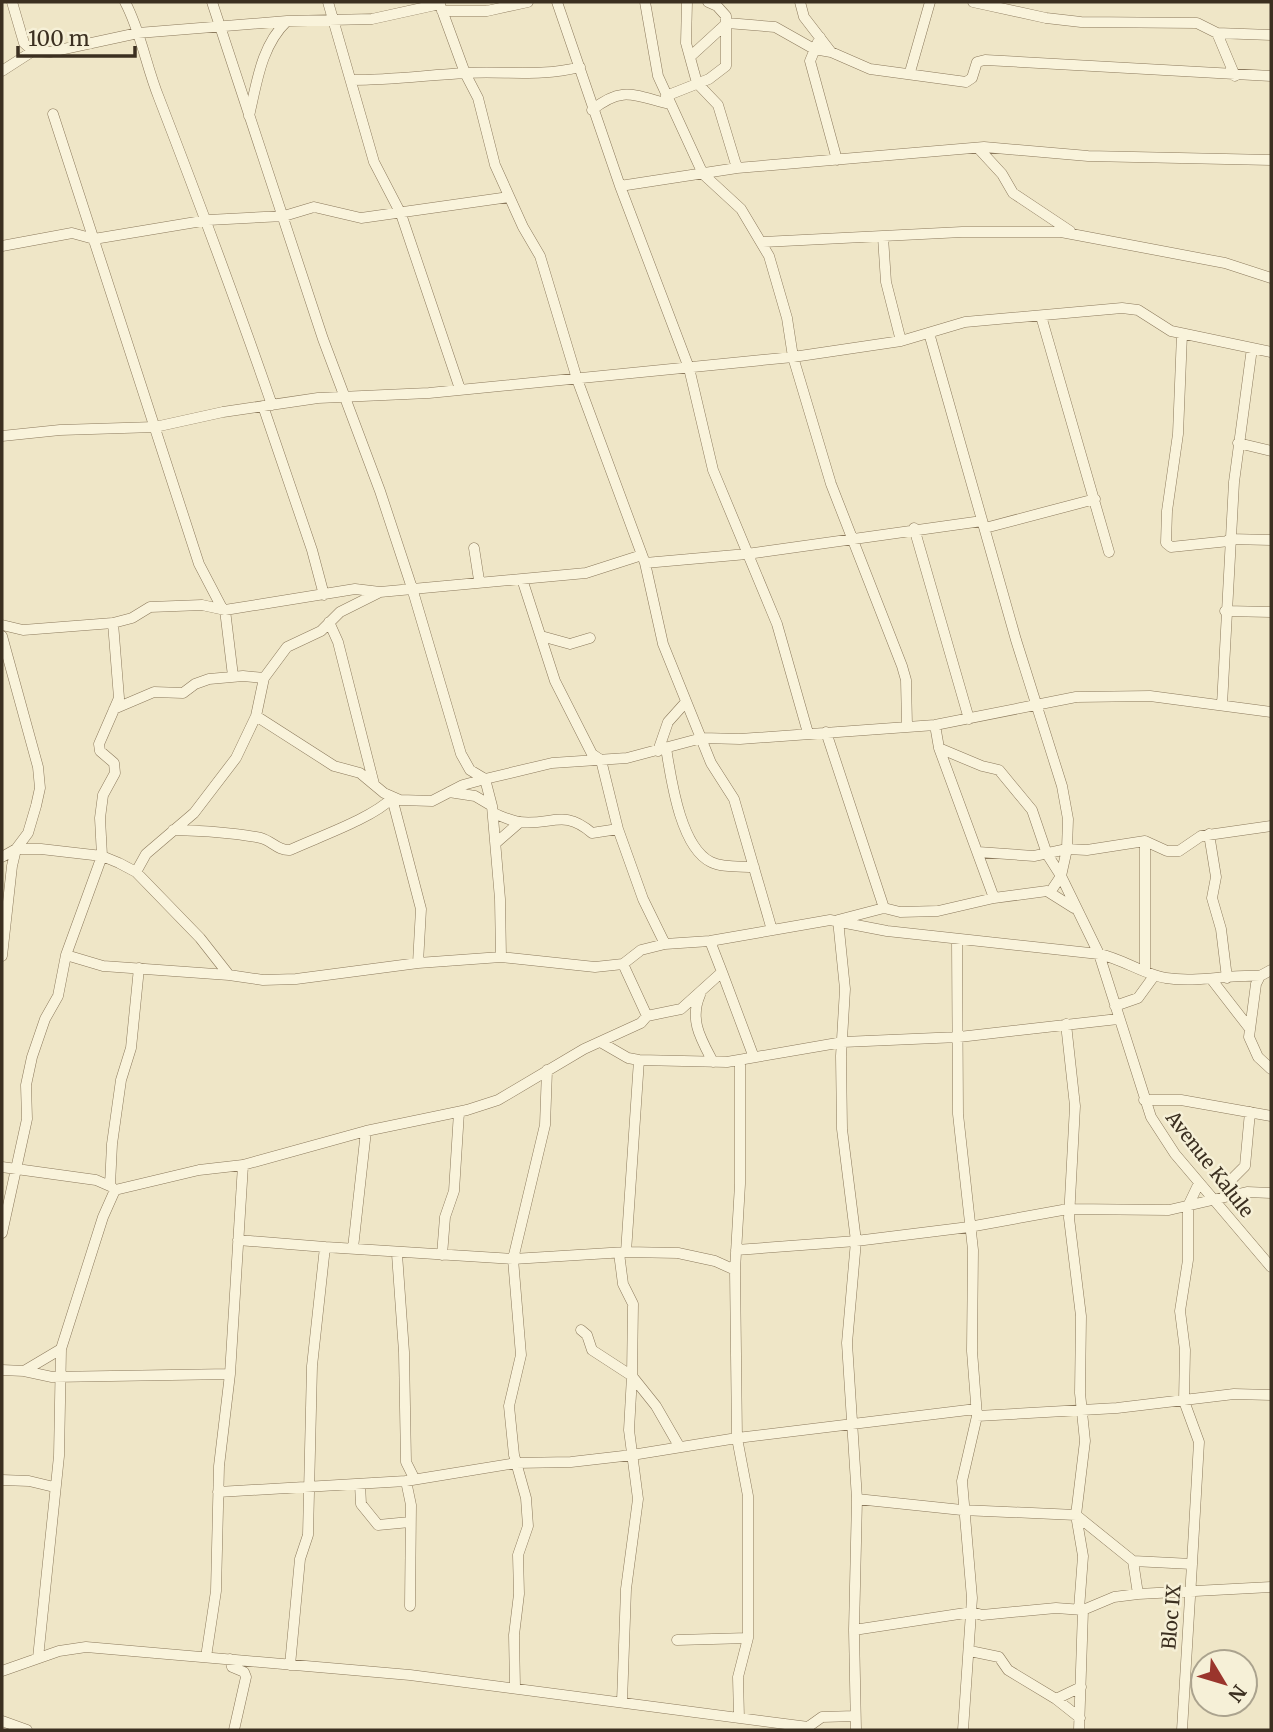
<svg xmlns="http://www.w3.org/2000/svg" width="1273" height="1732" font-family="Merriweather,serif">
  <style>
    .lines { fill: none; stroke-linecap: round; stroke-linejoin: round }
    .street-casing { stroke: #8b795c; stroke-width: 11 }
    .street { stroke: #f9f3db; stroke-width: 10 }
    .labels { text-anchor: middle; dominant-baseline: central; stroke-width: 5; stroke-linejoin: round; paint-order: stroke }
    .street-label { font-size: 19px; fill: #3b2f20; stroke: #f6f0d7 }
  </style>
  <rect width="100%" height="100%" fill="#efe6c7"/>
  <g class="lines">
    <defs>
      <path id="street" d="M12 2 24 43 33 51 50 52 138 33 287 21 372 19 440 4
        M125 2C141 32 146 66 159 98 198 199 236 301 272 405
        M212 2 323 339 380 491 412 588 461 754 470 770 485 779 552 763 627 758 702 738 740 739 935 725 1076 697 1150 696 1271 712
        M328 2 374 162 401 214 460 389
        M439 2 465 73 478 98 495 165 523 227 540 256 577 379 645 563 663 644 711 763 734 799 772 930
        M557 2 620 186 689 368 713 470 777 624 808 733
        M645 2 658 76 703 174 741 209 769 256 787 318 793 357 831 484 902 666 906 680 907 725
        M687 2 686 43 697 83 718 105 737 168
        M800 2 804 17 831 52
        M973 2 1046 18 1081 22 1197 23 1217 33 1235 76
        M442 11H487L528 2
        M1217 33 1271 35
        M820 37 810 61 837 160
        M691 56 727 23 775 27 814 49 831 52 870 69 966 82 972 78 977 62 985 60 1271 76
        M2 71 33 51
        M910 72 930 2
        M353 80C391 80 428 75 466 73 506 71 541 77 580 67
        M666 96 709 79 726 66V16L717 6 708 2
        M592 110C623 85 635 96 670 104
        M53 114 199 564 222 608
        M249 116C257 82 261 46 287 21
        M979 149 1002 174 1013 193 1070 231
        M620 186 737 168 984 147 1088 156 1271 160
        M883 237 886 282 901 341
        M763 242 962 232H1061L1225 263 1271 278
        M2 246 72 233 94 239 208 220 284 216 314 207 361 218 509 197
        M1041 316 1109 552
        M929 333 1016 640 1062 786 1068 819 1067 849 1061 876 1099 954 1151 1117 1175 1154 1271 1267
        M1182 334 1178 434 1167 511 1166 543 1171 547 1229 541
        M263 406 312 550 324 595
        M2 436 60 430 155 427 223 412 318 398 429 393 793 357 901 341 965 322 1122 308 1138 310 1171 331 1271 352
        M1238 443 1271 451
        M914 528 969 719
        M985 528 1095 499
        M1229 539 1271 540
        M474 548 479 580
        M645 563 747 554 982 521
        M522 579 555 681 592 754 601 760 618 829
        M225 610 233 676
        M1225 611 1271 612
        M329 622 338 642 374 784
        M2 625 23 630 113 623
        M2 636 38 767 40 788 36 806 28 833 16 849 12 866 2 956
        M541 636 570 644 590 638
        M1222 705 1234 482 1252 348
        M114 709 154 692 183 693 195 684 209 679 243 676 264 678
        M256 716 334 766 360 773 384 793 400 800 432 801 463 785 485 779 492 806
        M935 725 939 748 994 898
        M826 732 884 908 900 912 938 911 994 898 1047 891 1074 908
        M666 748C671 778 680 847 711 862 723 868 740 866 754 867
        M939 748 982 766 999 770 1032 810 1047 854 1061 876 1051 891
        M658 751 668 722 685 703
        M449 792 475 796 492 806 500 899 501 957
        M392 798 421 909 418 963
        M493 813C501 816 511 821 519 822 552 826 563 808 592 833L618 829 643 899 665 944
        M173 830C202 831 232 832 261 838 272 841 278 851 290 850 318 837 373 818 392 798
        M1209 834 1216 877 1212 898 1221 929 1227 978
        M497 842 520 822
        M978 852 1034 856 1067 849 1087 850 1145 841 1167 851H1179L1201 836 1271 826
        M2 857 16 849H41L102 856 119 863 136 872 200 938 229 975 263 980 296 979 418 963 501 957 595 967 623 964 641 950 665 944 710 941 830 920 887 931 1099 954C1123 959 1145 975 1166 978 1198 983 1229 974 1260 976
        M136 872 146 854 194 813 236 758 256 716 264 678 287 647 321 631 340 612 380 592
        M957 939 958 1114 973 1250 972 1351 977 1416 962 1481 972 1598 963 1730
        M66 955 103 966 229 975
        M623 964 647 1016
        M1271 970 1260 976 1256 984 1249 1037 1258 1057 1271 1069
        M1145 971V841
        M722 972 753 1055
        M1212 980 1250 1029
        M700 995C689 1020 701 1039 713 1062
        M1115 1006 1138 998 1154 976
        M1066 1024 1075 1106 1069 1218 1081 1316 1080 1393 1085 1441 1076 1515 1083 1556 1079 1609
        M602 1043 628 1058 639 1060 727 1062 843 1042 959 1037 1118 1019
        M1144 1100H1181L1271 1116
        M2 1167 96 1180 112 1187
        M110 1185 112 1144 121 1080 131 1048 139 968
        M1224 1197 1232 1179 1245 1166 1250 1112
        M2 1233 27 1119 26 1085 32 1057 45 1019 58 996 66 955 102 856 100 818 103 795 115 773 114 763 100 751 99 744 119 698 113 623 132 618 150 607 202 605 225 610 355 589 380 592 586 573 642 555
        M238 1240 325 1247
        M353 1248 366 1131
        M736 1250 856 1241 969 1227 1068 1209 1169 1210 1247 1192 1271 1193
        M626 1252 639 1060
        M619 1253 623 1284 633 1304 632 1376 656 1406 679 1446
        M397 1254 404 1352 406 1462 414 1478
        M442 1255 445 1217 454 1191 459 1112
        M581 1330 587 1335 592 1350 632 1376 629 1430 638 1499 626 1589 622 1702
        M2 1370 24 1371 61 1349 103 1217 115 1190 199 1170 243 1165 366 1131 467 1110 498 1100 584 1049 641 1023 647 1016 681 1009 722 972 710 941
        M24 1371 52 1377 230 1374 243 1165
        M977 1416 1117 1408 1234 1394 1271 1395
        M2 1480 29 1481 54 1487
        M406 1481 411 1505 410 1606
        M360 1484 361 1504 378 1525 410 1522
        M218 1492 406 1481 516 1463 571 1462 632 1455 737 1438 735 1270 740 1184V1060
        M857 1499 962 1510 1076 1515 1133 1561 1138 1594 1114 1597 1083 1610 1079 1730
        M1133 1561 1192 1564 1182 1730
        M1192 1564 1199 1442 1184 1401 1185 1350 1180 1311 1188 1260V1206L1199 1183
        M1138 1594 1271 1587
        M854 1630 857 1499 847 1343 856 1241 842 1129 841 1056 845 989 838 920 884 908
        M677 1640 748 1638
        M970 1651 999 1657 1008 1670 1056 1699 1081 1687
        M206 1657 216 1591 219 1466 230 1374
        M38 1658 59 1456 61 1349
        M230 1659 232 1667 244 1672 246 1677 234 1730
        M290 1665 300 1559 308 1535 312 1366 325 1247 513 1259 626 1252 678 1253 715 1261 735 1270
        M2 1671 59 1651 86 1647 410 1675 808 1727 822 1717 855 1716
        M515 1687 514 1635 519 1594 518 1555 528 1526 526 1498 514 1455 509 1406 521 1355 513 1259 545 1125 547 1070
        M1056 1699 1080 1718
        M739 1718 738 1677 748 1638V1496L737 1438 976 1409
        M2 1721 27 1730
        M856 1730 854 1630 972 1612 982 1615 1056 1608 1083 1610"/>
    </defs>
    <use href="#street" class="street-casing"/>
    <use href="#street" class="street"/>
  </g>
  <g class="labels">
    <g class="street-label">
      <text transform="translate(1210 1164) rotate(52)">Avenue Kalule</text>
      <text transform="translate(1171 1617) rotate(-85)">Bloc IX</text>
    </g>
  </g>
  <rect width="1273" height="1732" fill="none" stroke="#3b2f20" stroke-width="7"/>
  <g transform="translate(1224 1683) rotate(128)"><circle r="33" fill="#f6f0d7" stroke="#aba38e" stroke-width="2"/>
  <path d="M0-5L12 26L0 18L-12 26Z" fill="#9a352c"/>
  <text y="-10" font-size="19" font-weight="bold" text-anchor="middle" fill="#3b2f20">N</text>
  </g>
  <path d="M18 46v10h117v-10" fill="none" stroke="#3b2f20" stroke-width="3.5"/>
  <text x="28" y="46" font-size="21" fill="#3b2f20" stroke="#f6f0d7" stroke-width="5" paint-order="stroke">100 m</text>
</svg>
